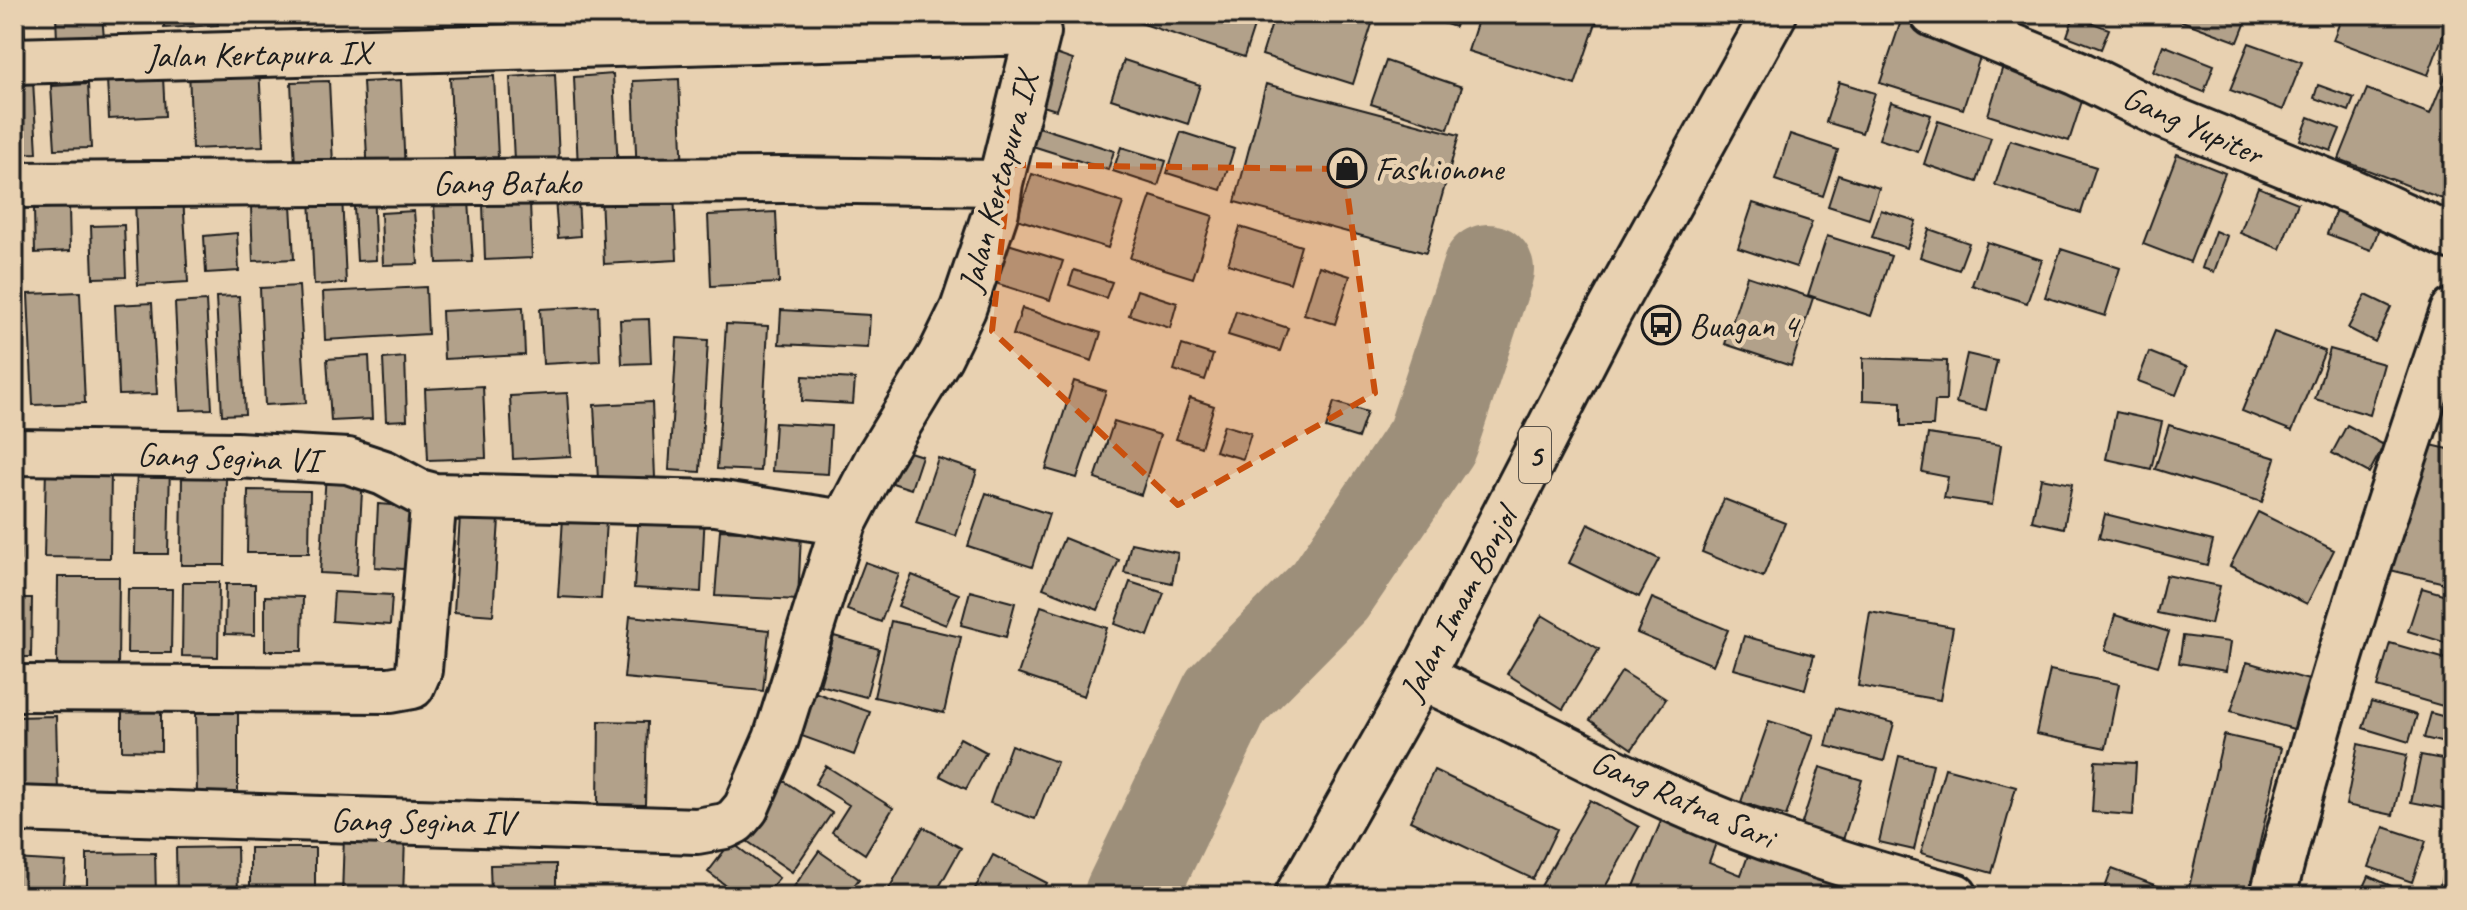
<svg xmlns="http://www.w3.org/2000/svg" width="2467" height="910" font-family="Caveat,sans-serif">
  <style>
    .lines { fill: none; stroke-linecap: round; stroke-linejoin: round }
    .river { stroke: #9d8f7a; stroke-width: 92 }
    .building { fill: #b2a18a; stroke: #1c1c1c; stroke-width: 2 }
    .street-casing { stroke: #1c1c1c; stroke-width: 50 }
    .highway-casing { stroke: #1c1c1c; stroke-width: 50 }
    .street { stroke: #e8d1b1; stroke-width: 44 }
    .highway { stroke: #e8d1b1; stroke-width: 44 }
    .marked { fill: #c9500e; fill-opacity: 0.2; stroke: #c9500e; stroke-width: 6; stroke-dasharray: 16 10; stroke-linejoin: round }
    .labels { text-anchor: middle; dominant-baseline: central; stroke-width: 8; stroke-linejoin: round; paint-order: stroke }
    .shield { fill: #e8d1b1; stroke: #595249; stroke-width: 2 }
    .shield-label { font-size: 32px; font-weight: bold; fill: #1c1c1c }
    .street-label { font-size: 34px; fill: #1c1c1c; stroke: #e8d1b1 }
    .poi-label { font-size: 34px; fill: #1c1c1c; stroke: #e8d1b1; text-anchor: start }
  </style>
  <rect width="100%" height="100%" fill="#e8d1b1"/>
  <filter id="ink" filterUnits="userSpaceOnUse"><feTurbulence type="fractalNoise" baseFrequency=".0125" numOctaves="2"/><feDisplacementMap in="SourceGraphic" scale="16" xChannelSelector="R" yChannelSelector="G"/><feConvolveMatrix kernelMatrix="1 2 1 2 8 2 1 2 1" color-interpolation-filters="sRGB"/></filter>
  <g filter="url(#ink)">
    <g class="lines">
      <path class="river" d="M1130 896 1226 696 1330 591 1432 440 1488 270"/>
    </g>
    <path class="building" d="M14 14H24L25 42 14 43Z
      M56 14H102L104 39 57 41Z
      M124 14H150L151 23 125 24Z
      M164 14H217L218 25 164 28Z
      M1113 14H1258L1244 57Z
      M1275 14H1350L1373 21 1353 84 1262 55Z
      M1415 14H1459L1455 27Z
      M1480 14H1599L1575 85 1468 51Z
      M2169 14H2249L2238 42 2168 16Z
      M2343 14H2451L2428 75 2333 40Z
      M2074 16 2109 29 2101 49 2067 36Z
      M1902 18 1984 45 1963 109 1880 83Z
      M2249 43 2302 62 2283 110 2230 90Z
      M2163 45 2214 65 2204 92 2153 72Z
      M1044 50 1073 60 1056 110 1027 101Z
      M2453 57V203L2339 159 2367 89 2430 114Z
      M1124 60 1200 85 1188 124 1111 99Z
      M1386 61 1462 87 1448 129 1371 104Z
      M259 65 263 146 192 149 189 68Z
      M2003 66 2085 92 2069 141 1988 115Z
      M555 74 559 160 514 161 510 77Z
      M613 74 618 167 578 169 574 77Z
      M494 76 498 157 454 159 450 78Z
      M163 77 165 116 109 119 107 79Z
      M679 79 683 174 637 176 633 81Z
      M14 80H33L37 153 14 154Z
      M401 80 405 174 368 176 363 82Z
      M329 81 333 164 295 166 291 82Z
      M1839 82 1875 93 1862 133 1826 122Z
      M88 84 91 148 55 149 51 86Z
      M1266 84 1459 135 1426 253 1235 202Z
      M2318 85 2354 98 2349 111 2314 98Z
      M1891 102 1931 115 1918 152 1879 139Z
      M2309 117 2340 129 2331 151 2300 140Z
      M1938 121 1991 138 1977 182 1924 164Z
      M1023 122 1114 151 1108 170 1017 141Z
      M1181 132 1234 149 1221 190 1167 173Z
      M1790 134 1838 150 1823 196 1775 180Z
      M2010 140 2096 167 2081 213 1995 185Z
      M1121 147 1166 161 1158 186 1113 171Z
      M2177 154 2225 173 2190 262 2143 244Z
      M1032 174 1123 203 1108 248 1017 219Z
      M1838 175 1879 188 1869 219 1828 206Z
      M2258 187 2298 203 2280 249 2240 233Z
      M373 189 376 260 357 261 353 190Z
      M674 191 677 260 604 264 601 195Z
      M342 195 346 283 314 285 310 197Z
      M183 196 188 282 138 285 135 199Z
      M1151 196 1213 216 1193 278 1130 258Z
      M2341 196 2385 213 2371 250 2327 234Z
      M578 198 580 236 558 238 555 199Z
      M469 201 473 262 437 263 434 203Z
      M530 202 532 258 485 260 483 204Z
      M1753 203 1812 222 1796 267 1738 248Z
      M291 204 294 259 253 261 251 206Z
      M69 207 70 251 35 253 34 209Z
      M1881 210 1916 221 1907 248 1872 237Z
      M414 211 418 264 383 265 381 213Z
      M776 212 779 283 711 286 708 215Z
      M124 225 126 277 93 278 91 226Z
      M1240 227 1301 246 1290 283 1228 264Z
      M1929 229 1969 243 1959 270 1920 257Z
      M2215 231 2227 236 2214 272 2202 268Z
      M237 233 239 271 206 273 204 236Z
      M1827 236 1891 256 1871 316 1808 295Z
      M992 239 1063 261 1050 300 979 278Z
      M1987 242 2042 260 2027 303 1972 285Z
      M2061 249 2120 268 2105 316 2045 297Z
      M1319 266 1350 276 1335 324 1304 314Z
      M1074 270 1112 282 1106 298 1069 285Z
      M1747 276 1813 298 1791 366 1725 344Z
      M299 286 306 403 265 405 260 288Z
      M426 287 428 334 325 340 323 292Z
      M1137 290 1177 303 1170 328 1129 315Z
      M80 292 85 403 33 405 28 294Z
      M2366 295 2391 307 2375 342 2348 328Z
      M239 296 245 414 222 415 216 297Z
      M206 301 212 409 180 410 175 303Z
      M152 303 157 394 119 395 115 305Z
      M598 306 600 361 543 364 540 309Z
      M523 307 525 355 444 359 442 311Z
      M1022 308 1101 333 1092 361 1013 335Z
      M781 310 870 315 868 348 779 344Z
      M1236 311 1288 328 1280 351 1228 335Z
      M649 319 651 363 622 364 620 320Z
      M726 324 768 326 760 471 717 469Z
      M2274 332 2325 351 2292 431 2242 411Z
      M677 338 708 340 700 472 669 470Z
      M1182 345 1213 355 1205 380 1174 370Z
      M2330 349 2384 364 2370 415 2315 399Z
      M2149 352 2187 367 2176 395 2138 381Z
      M1967 354 1997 361 1986 410 1956 403Z
      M369 356 372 419 331 421 327 359Z
      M405 357 407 420 386 421 383 359Z
      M1863 358 1947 361 1946 401H1935L1933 426H1901V402L1863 400Z
      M803 376 855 379 853 404 802 401Z
      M1074 381 1106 391 1077 478 1046 469Z
      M483 386 486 458 428 460 425 389Z
      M567 393 571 456 513 459 510 396Z
      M1190 398 1214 406 1201 447 1176 439Z
      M652 402 655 478 598 480 594 405Z
      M1334 402 1367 412 1358 438 1326 428Z
      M2116 412 2162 422 2151 469 2106 459Z
      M1114 421 1160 435 1141 495 1095 479Z
      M775 423 831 426 828 474 772 471Z
      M1224 425 1251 433 1243 459 1215 451Z
      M2169 425 2276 458 2262 502 2155 469Z
      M2347 425 2384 445 2369 473 2332 453Z
      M1928 434 2001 445 1992 505 1944 498 1948 477 1922 472Z
      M2422 443 2453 450V585L2390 570Z
      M894 447 922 456 911 489 883 480Z
      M938 458 977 471 956 536 916 523Z
      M137 464 170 465 168 554H135Z
      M14 466H21L20 560H14Z
      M46 466H111L110 558 44 557Z
      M326 472 363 475 357 575 320 573Z
      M182 475H226L225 565H181Z
      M2041 478 2072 484 2064 528 2032 521Z
      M248 490 310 491 309 553H247Z
      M986 493 1049 514 1032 567 968 546Z
      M1724 499 1785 523 1763 577 1702 552Z
      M564 502 607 505 601 599 558 597Z
      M378 504 421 507 417 570 375 567Z
      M639 507 705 512 701 592 634 588Z
      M2258 512 2334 550 2307 604 2230 566Z
      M2105 514 2213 541 2207 565 2099 538Z
      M460 516 499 519 493 615 454 612Z
      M1588 524 1659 559 1639 597 1569 563Z
      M720 530 801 534 798 600 715 596Z
      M1064 538 1119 560 1098 610 1043 588Z
      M1131 543 1178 553 1172 583 1124 573Z
      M865 562 899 574 881 622 847 610Z
      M912 575 959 594 946 625 898 606Z
      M2166 575 2220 586 2211 624 2157 613Z
      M58 577H119L118 667 57 666Z
      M183 582H219L218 657 182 656Z
      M1130 582 1164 593 1148 636 1115 624Z
      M226 584H255V635L225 634Z
      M2422 588 2453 597V645L2408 631Z
      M128 589H172L171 653H127Z
      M970 591 1015 603 1006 637 961 625Z
      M334 592 392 595 390 625 332 621Z
      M265 596 303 597 302 651H265Z
      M14 598H32L31 657H14Z
      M1652 598 1728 630 1713 665 1637 633Z
      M1041 606 1107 628 1084 696 1018 674Z
      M1870 612 1953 627 1940 700 1858 686Z
      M1542 615 1599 649 1563 709 1507 674Z
      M2115 615 2169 632 2158 666 2105 650Z
      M630 616 769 630 763 691 624 678Z
      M891 621 961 637 944 713 874 697Z
      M834 636 879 649 866 697 820 685Z
      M1744 636 1814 655 1805 689 1734 669Z
      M2183 636 2230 642 2226 671 2179 663Z
      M2390 643 2453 661V709L2377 687Z
      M2247 662 2312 681 2297 730 2231 711Z
      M2050 670 2119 684 2106 748 2036 734Z
      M1622 671 1666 699 1632 749 1590 720Z
      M814 692 870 712 854 755 799 735Z
      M2371 702 2417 715 2409 742 2363 728Z
      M1836 708 1894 723 1884 761 1826 746Z
      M122 712H161V751L122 750Z
      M196 712H238V798H197Z
      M2431 713 2453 719V745L2424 738Z
      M56 716 58 792H14V717Z
      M599 721 647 722 645 805 598 804Z
      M1769 721 1814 735 1786 816 1741 802Z
      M2224 735 2281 748 2248 896H2187Z
      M960 738 986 752 966 789 940 776Z
      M2358 744 2407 755 2393 815 2346 805Z
      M1011 745 1057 762 1035 819 990 803Z
      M2421 755 2453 761V810L2411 802Z
      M1899 756 1933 764 1914 850 1879 842Z
      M2095 761 2136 763 2133 815 2092 812Z
      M826 766 893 808 865 854 832 832 849 805 815 784Z
      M1820 767 1862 780 1842 843 1800 829Z
      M1945 768 2016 787 1992 873 1921 853Z
      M1434 770 1557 829 1533 879 1410 821Z
      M784 781 832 813 792 872 744 839Z
      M1590 800 1639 827 1600 896H1554L1540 888Z
      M1664 814 1719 835 1709 862 1741 875 1754 839 1889 896H1708L1696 891 1694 896H1630Z
      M923 827 961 848 934 896H885Z
      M2384 827 2426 841 2412 882 2369 867Z
      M344 835 405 837 403 896H342Z
      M731 842 779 878 764 896H740L708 872Z
      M237 847 238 896H177L176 848Z
      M250 848H315V896H250Z
      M819 851 859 879 846 896H798L791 891Z
      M155 853 156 896H87V854Z
      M993 855 1047 883 1040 896H971Z
      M14 859 66 862 63 896H14Z
      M556 864V896H491L490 865Z
      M2444 867 2453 869V896H2438Z
      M2112 869 2163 888 2160 896H2102Z
      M2369 876 2413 896H2360Z"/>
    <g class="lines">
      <defs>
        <path id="street" d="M1933 14 2077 73 2162 115 2350 191 2453 238
          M14 61 1038 32 1000 183 996 211 963 309 940 356 878 458 844 523 776 739 746 808 735 821 725 826 697 831 14 809
          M14 185 784 180 1000 183
          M14 452 236 455 348 461 384 473 419 492 434 496 716 503 844 523
          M1421 677C1508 716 1592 763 1678 802 1767 842 1862 871 1955 896
          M14 688 390 690 412 686 419 670 434 496
          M2273 896C2323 698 2387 505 2453 311"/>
        <path id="highway" d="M1297 896 1421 677 1608 314 1774 14"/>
      </defs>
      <use href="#street" class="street-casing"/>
      <use href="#highway" class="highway-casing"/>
      <use href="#street" class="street"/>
      <use href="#highway" class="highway"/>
    </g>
  </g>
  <path class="marked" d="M1010 165 1344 169 1375 393 1178 505 992 331Z"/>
  <defs>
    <symbol id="shop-ring" viewBox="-11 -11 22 22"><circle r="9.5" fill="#e8d1b1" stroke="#1c1c1c" stroke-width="1.5"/><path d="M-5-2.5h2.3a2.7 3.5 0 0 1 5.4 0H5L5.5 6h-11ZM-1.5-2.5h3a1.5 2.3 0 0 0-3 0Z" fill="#1c1c1c"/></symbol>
    <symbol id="bus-ring" viewBox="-11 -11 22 22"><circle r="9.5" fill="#e8d1b1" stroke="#1c1c1c" stroke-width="1.5"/><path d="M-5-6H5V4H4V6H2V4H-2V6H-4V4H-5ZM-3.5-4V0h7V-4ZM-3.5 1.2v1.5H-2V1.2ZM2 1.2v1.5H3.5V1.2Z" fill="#1c1c1c"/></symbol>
  </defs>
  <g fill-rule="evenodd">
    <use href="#shop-ring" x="1325" y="146" width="44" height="44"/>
    <use href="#bus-ring" x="1639" y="303" width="44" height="44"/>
  </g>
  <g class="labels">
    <rect class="shield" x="1519" y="427" width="32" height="56" rx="6"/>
    <g class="shield-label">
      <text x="1535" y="455">5</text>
    </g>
    <g class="street-label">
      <text transform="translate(258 54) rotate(-1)">Jalan Kertapura IX</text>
      <text transform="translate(2193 125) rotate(24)">Gang Yupiter</text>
      <text x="507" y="182">Gang Batako</text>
      <text transform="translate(998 182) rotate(-75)">Jalan Kertapura IX</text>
      <text transform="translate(228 457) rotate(2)">Gang Segina VI</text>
      <text transform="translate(1458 604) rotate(-62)">Jalan Imam Bonjol</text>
      <text transform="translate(1683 799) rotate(24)">Gang Ratna Sari</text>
      <text transform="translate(422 821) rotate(1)">Gang Segina IV</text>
    </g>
    <g class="poi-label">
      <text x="1375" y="168">Fashionone</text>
      <text x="1689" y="325">Buagan 4</text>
    </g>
  </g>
  <rect width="2467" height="910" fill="none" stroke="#e8d1b1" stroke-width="48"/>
  <rect x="24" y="24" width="2419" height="862" fill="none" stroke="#1c1c1c" stroke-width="3" filter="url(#ink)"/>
</svg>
